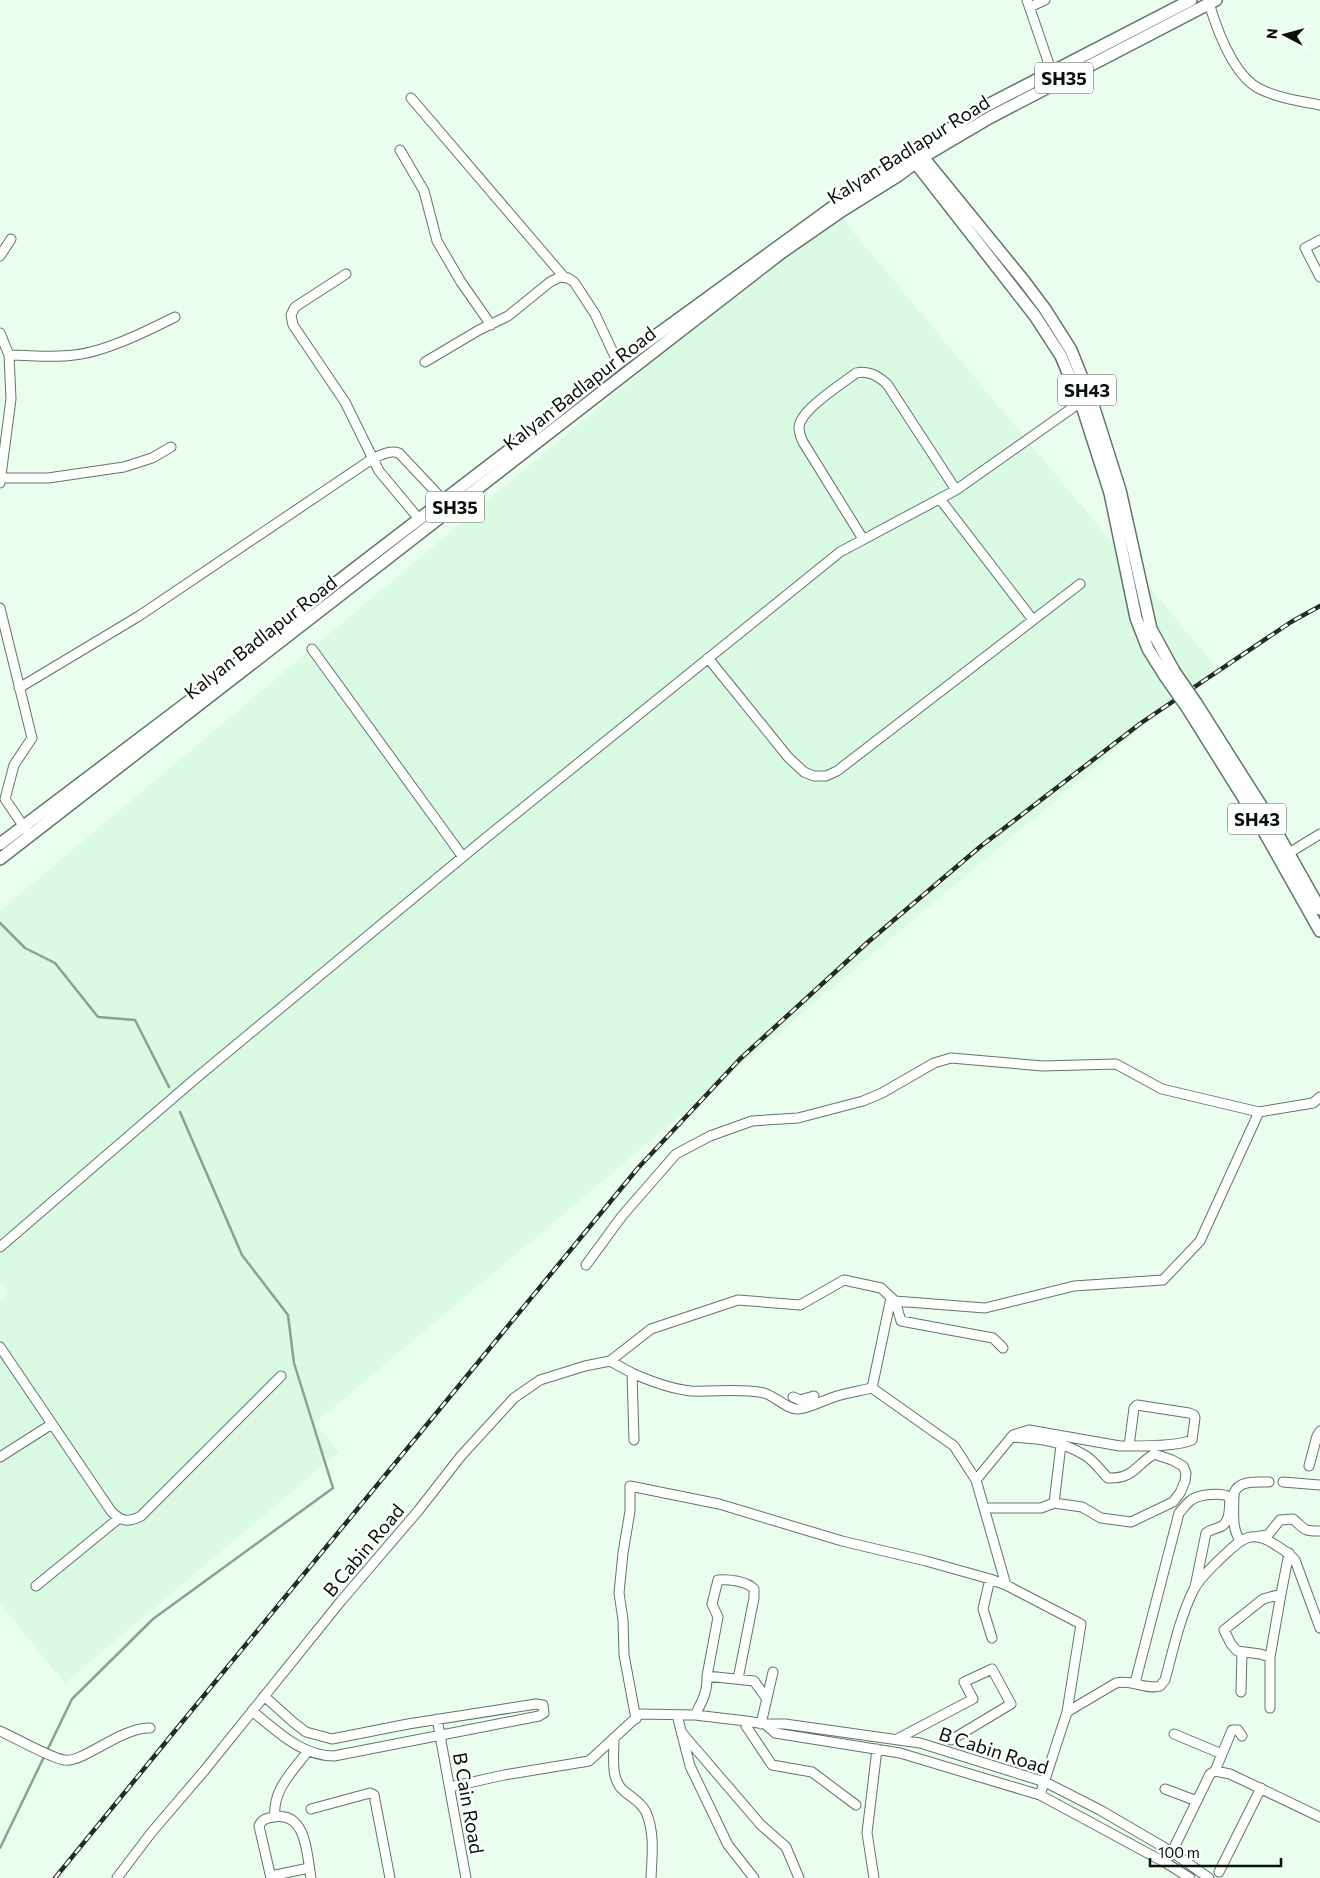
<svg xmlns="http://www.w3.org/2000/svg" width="1320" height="1878" font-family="Commissioner,sans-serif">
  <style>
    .built { fill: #dbfae3 }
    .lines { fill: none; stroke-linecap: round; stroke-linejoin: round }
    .stream { stroke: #84a68d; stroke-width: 2.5 }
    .minor-casing { stroke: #617667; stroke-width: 11 }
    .major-casing { stroke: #617667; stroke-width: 14 }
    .minor { stroke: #fff; stroke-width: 9 }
    .major { stroke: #fff; stroke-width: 11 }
    .rail-casing { stroke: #222c25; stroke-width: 4.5 }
    .rail { stroke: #fff; stroke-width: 2.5; stroke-dasharray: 8; stroke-linecap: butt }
    .major-bridge-casing { stroke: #617667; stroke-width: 14; stroke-linecap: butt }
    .major-bridge { stroke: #fff; stroke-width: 11 }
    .labels { text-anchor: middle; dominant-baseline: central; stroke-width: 4.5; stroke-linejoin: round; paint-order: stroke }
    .shield { fill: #fff; stroke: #525854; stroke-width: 1 }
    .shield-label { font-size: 18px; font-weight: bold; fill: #08100a }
    .street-label { font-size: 19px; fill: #08100a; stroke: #fff }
  </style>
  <rect width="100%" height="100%" fill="#eafeef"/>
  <path class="built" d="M834 209 1215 666 315 1423 339 1452 65 1683 0 1604V1299L8 1293 0 1283V911Z"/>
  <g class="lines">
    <path class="stream" d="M0 923 25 948 55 963 98 1017 135 1020 169 1087
      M0 1848 72 1699 153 1619 333 1488 294 1363 288 1315 242 1255 180 1112"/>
    <defs>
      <path id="minor" d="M1027 0 1055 82
        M1208 0C1216 27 1233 76 1260 89 1278 98 1300 101 1320 105
        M1030 7 1045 0
        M411 98 564 277
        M400 150 424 191 437 241 461 282 491 325
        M1320 240 1305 248 1320 277
        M0 256 11 239
        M346 274 295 307 291 315 293 325 345 402 379 471 419 519
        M0 333 9 355 11 399 0 483
        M9 355C30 355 53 358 74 355 105 352 147 331 175 317
        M425 362 479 330 508 316 550 282 560 277 568 278 574 282 595 314 618 363
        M1 478H48L124 467 152 458 171 447
        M940 499 1033 620
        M863 539 803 442C801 438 799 433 799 427 801 409 842 384 856 373 869 370 878 376 887 384L956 490
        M0 608 32 738 14 765 5 799 26 830
        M312 649 463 857
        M708 658 788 757 804 772 814 776H826L837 771 1080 584
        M19 688 139 616 372 459C381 455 389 450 399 453L447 504
        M1289 853 1320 834
        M0 1247 195 1079 482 841 840 552 956 490 1085 399
        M586 1265 622 1216 676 1154 710 1136 752 1121 798 1118 863 1101 882 1093 934 1063 951 1058 1043 1066 1116 1064 1162 1089 1259 1112
        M891 1298 872 1388 954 1446 976 1480 1006 1585
        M895 1301 985 1308 1074 1286 1163 1280 1200 1241 1259 1112 1313 1103 1320 1097
        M0 1347 111 1511C120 1521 128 1523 141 1516L281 1376
        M610 1361 651 1329 738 1300 800 1305 844 1280 881 1288 895 1301 901 1321 993 1338 1003 1348
        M632 1373C650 1381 671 1389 691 1391 715 1392 739 1388 764 1393 775 1396 788 1410 798 1409 808 1409 824 1400 834 1397 846 1393 859 1391 872 1388
        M793 1397 800 1400 814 1396
        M0 1457 52 1424
        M1309 1466 1317 1436 1320 1431
        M976 1480 1013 1435 1029 1430 1120 1446C1139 1446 1175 1447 1192 1440L1195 1418 1194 1415 1189 1413 1137 1405 1134 1408 1129 1446
        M1283 1482 1320 1485
        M1054 1503 1061 1445
        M984 1508H1041L1054 1503 1082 1507 1101 1518 1131 1522 1173 1502 1180 1493 1185 1481 1186 1473 1183 1466 1172 1460 1154 1454C1135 1466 1133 1479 1108 1478 1101 1471 1094 1461 1086 1456 1061 1440 1039 1439 1011 1437
        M1259 1536 1268 1535 1280 1520 1293 1519C1306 1530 1302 1531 1320 1531
        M1240 1540C1231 1528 1234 1509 1234 1493 1239 1480 1256 1482 1269 1482
        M990 1579 983 1609 992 1638
        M36 1586 118 1519
        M1270 1657 1281 1594
        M707 1676 754 1681 767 1699
        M1135 1683 1179 1513C1183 1509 1186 1504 1190 1501 1198 1494 1221 1492 1230 1497 1229 1506 1231 1520 1222 1526 1217 1529 1211 1529 1206 1533L1195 1587
        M1241 1692 1242 1652
        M1270 1708V1657L1260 1654 1237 1651 1231 1644 1224 1630 1263 1599 1281 1594 1289 1553
        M252 1711C276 1730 301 1756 334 1756L539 1716 544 1713 543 1705 536 1704 408 1724 332 1739 306 1732 293 1722 264 1696
        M1067 1712 1116 1683C1131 1679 1146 1690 1160 1686L1165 1680C1173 1650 1180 1617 1194 1589 1200 1578 1211 1568 1219 1560 1238 1543 1248 1527 1274 1544 1282 1549 1289 1553 1295 1560L1320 1628
        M677 1715 690 1766 728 1845 754 1878
        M695 1715C702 1702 708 1691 707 1676L718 1617 712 1604 718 1580C728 1579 747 1581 754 1589V1598L738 1679
        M437 1719 466 1878
        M636 1719 624 1655 623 1620 619 1593 623 1553 630 1511V1486L719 1504 842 1541 926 1561 990 1579 1006 1585 1081 1624 1067 1712 1040 1795
        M746 1721 765 1724H785L920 1743 1045 1782 1100 1810 1172 1852 1209 1878
        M761 1724 773 1672
        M765 1724 775 1733 900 1753 1040 1795 1166 1863 1190 1878
        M0 1731C16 1738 48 1757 64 1760 82 1764 121 1727 150 1728
        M682 1733 761 1825 786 1847 799 1878
        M1174 1734 1222 1754
        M614 1739C614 1755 610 1780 624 1791 632 1798 641 1802 646 1812 655 1833 652 1856 651 1878
        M897 1739 973 1699 964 1682 992 1669 1011 1704 951 1740
        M1215 1771 1232 1730H1238L1242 1736
        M450 1787 504 1775 589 1761 640 1714 695 1715 746 1721V1726L772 1765 812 1772 856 1805
        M1165 1789 1197 1801
        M311 1809 370 1793 374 1795 390 1878
        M275 1817C272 1790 293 1771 308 1751
        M1170 1856 1210 1774 1215 1771 1230 1774 1320 1817
        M1219 1872 1261 1788
        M271 1876 309 1868
        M117 1878 151 1833 204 1771 341 1601 418 1511 461 1456 514 1398 540 1380 585 1366 610 1361 632 1373 634 1440
        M271 1878 259 1826C262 1819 267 1818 274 1817 307 1811 307 1856 311 1878
        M874 1878 867 1833 877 1749"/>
      <path id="major" d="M918 151 1024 281 1045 309 1071 350 1093 405 1120 490 1151 629 1174 671
        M911 157 1035 316 1061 356 1083 409 1110 493 1136 618 1148 649 1165 676
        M1196 703 1267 815 1320 909
        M1188 709 1258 821 1320 931
        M0 844 221 677 337 582 517 444 618 363 863 185 984 107 1191 0
        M0 859 781 253 843 210 899 175 923 157 989 118 1216 0"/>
    </defs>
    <use href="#minor" class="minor-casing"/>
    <use href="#major" class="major-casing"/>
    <use href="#minor" class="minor"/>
    <use href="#major" class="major"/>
    <defs>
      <path id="rail" d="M55 1878 174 1732 638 1168 740 1059 868 942 981 846 1141 723 1291 622 1320 606"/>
    </defs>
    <use href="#rail" class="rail-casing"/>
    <use href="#rail" class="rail"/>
    <defs>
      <path id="major-bridge" d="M1174 671 1196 703
        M1165 676 1188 709"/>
    </defs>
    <use href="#major-bridge" class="major-bridge-casing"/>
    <use href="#major-bridge" class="major-bridge"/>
  </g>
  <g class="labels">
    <g class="shield">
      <rect x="1035" y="62.5" width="58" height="31" rx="4"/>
      <rect x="1058" y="374.5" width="58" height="31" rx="4"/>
      <rect x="426" y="491.5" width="58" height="31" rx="4"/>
      <rect x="1228" y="803.5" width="58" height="31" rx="4"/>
    </g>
    <g class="shield-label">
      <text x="1064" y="78">SH35</text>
      <text x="1087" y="390">SH43</text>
      <text x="455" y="507">SH35</text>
      <text x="1257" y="819">SH43</text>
    </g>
    <g class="street-label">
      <text transform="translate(908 149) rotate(-32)">Kalyan Badlapur Road</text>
      <text transform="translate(579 388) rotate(-38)">Kalyan Badlapur Road</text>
      <text transform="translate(260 637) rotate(-38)">Kalyan Badlapur Road</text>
      <text transform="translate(363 1550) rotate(-50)">B Cabin Road</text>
      <text transform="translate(994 1750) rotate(18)">B Cabin Road</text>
      <text transform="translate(469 1803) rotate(80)">B Cain Road</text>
    </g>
  </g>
  <g transform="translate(1285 35) rotate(276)" stroke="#ffffff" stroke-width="4" paint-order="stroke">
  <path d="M0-4L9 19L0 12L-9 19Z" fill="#08100a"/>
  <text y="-8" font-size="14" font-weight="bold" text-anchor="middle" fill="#08100a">N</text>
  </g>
  <path d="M1150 1858v8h131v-8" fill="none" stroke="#08100a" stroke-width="2.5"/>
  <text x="1158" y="1858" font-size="15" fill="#08100a" stroke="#ffffff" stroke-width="4" paint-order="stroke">100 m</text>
</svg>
